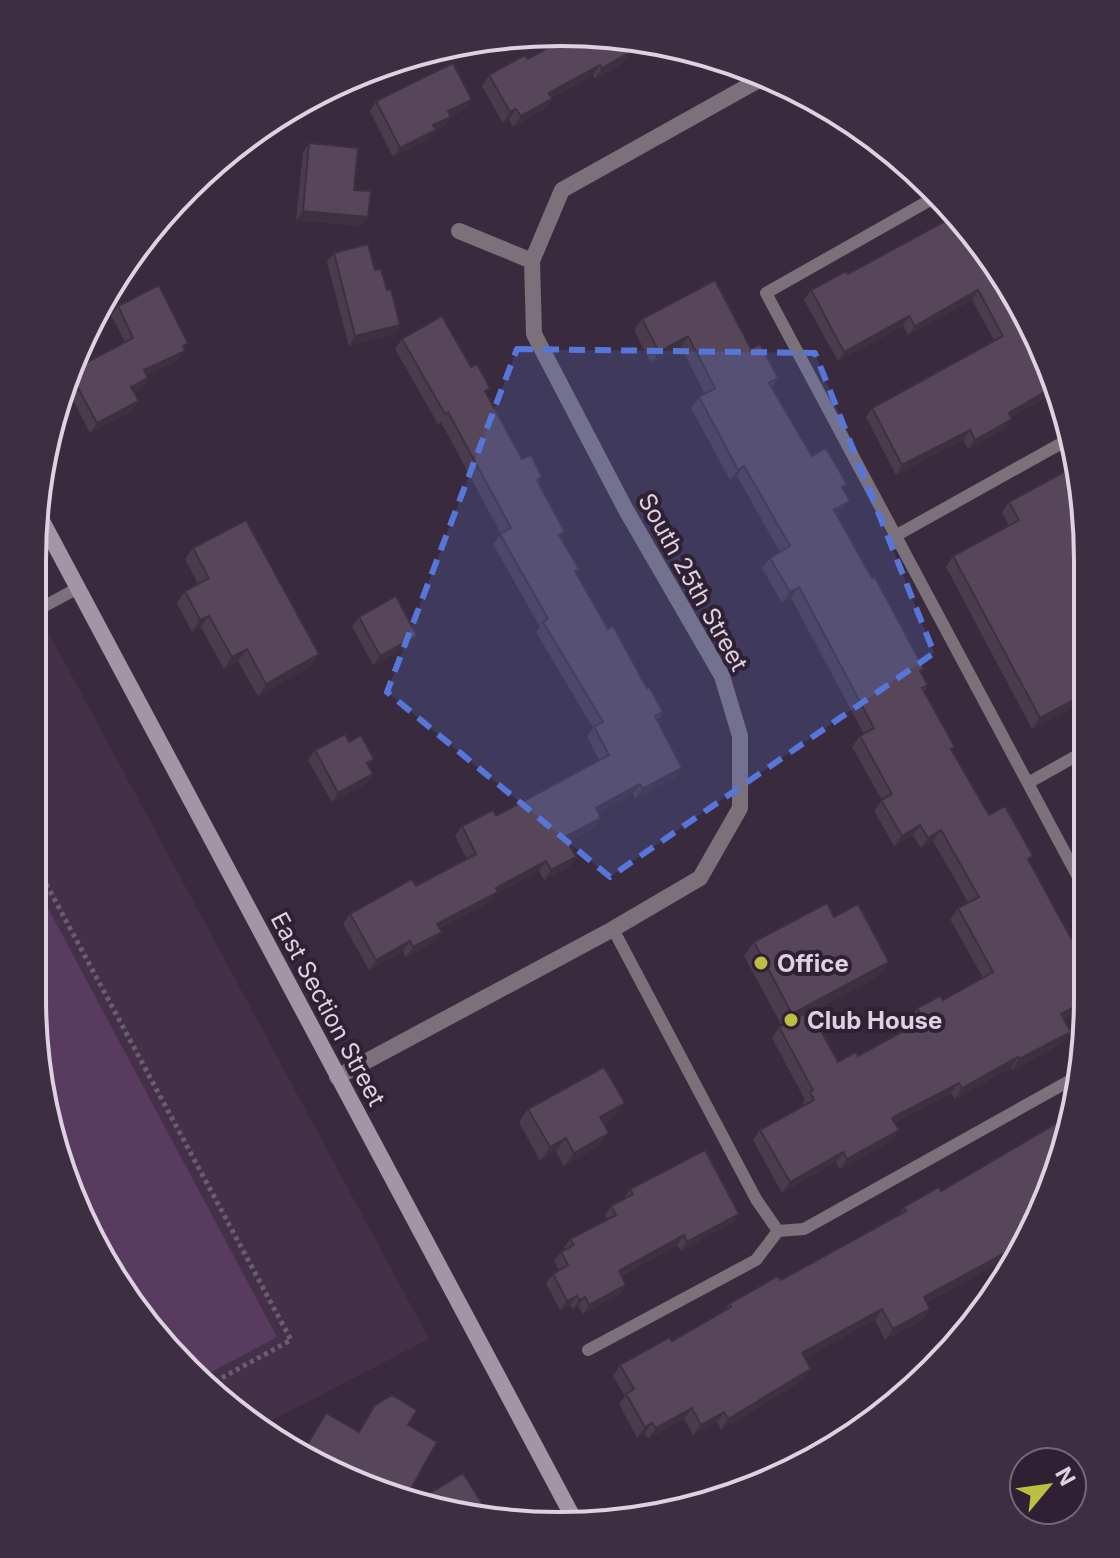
<svg xmlns="http://www.w3.org/2000/svg" width="1120" height="1558" font-family="Inter,sans-serif">
  <style>
    .built { fill: #453049 }
    .green { fill: #593b60 }
    .lines { fill: none; stroke-linecap: round; stroke-linejoin: round }
    .path { stroke: #6b5d6e; stroke-width: 5; stroke-dasharray: 4 4; stroke-linecap: butt }
    .lane { stroke: #7a717b; stroke-width: 12 }
    .street { stroke: #7a717b; stroke-width: 16 }
    .secondary { stroke: #a395a5; stroke-width: 16 }
    .wall { fill: #4b3c4d }
    .shaded-wall { fill: #3d313f }
    .building { fill: #57465a; stroke: #3d313f; stroke-width: 2 }
    .marked { fill: #5776da; fill-opacity: 0.2; stroke: #5776da; stroke-width: 6; stroke-dasharray: 16 10; stroke-linejoin: round }
    .poi-dot { fill: #bdbf43; stroke: #302033; stroke-width: 3 }
    .labels { text-anchor: middle; dominant-baseline: central; stroke-width: 8; stroke-linejoin: round; paint-order: stroke }
    .street-label { font-size: 24px; fill: #ddd2df; stroke: #302033 }
    .poi-label { font-size: 24px; font-weight: bold; fill: #ddd2df; stroke: #302033; text-anchor: start }
    .rim { fill: none; stroke: #ddd2df; stroke-width: 4 }
  </style>
  <rect width="100%" height="100%" fill="#3a2a3d"/>
  <path class="built" d="M39 615 429 1339 259 1427 212 1395 121 1291 50 1135 32 998Z"/>
  <path class="green" d="M34 882 277 1337 198 1379 121 1291 50 1135 32 998Z"/>
  <g class="lines">
    <path class="path" d="M35 863 291 1340 205 1387"/>
    <path class="lane" d="M939 195 766 293 1086 892
      M897 535 1069 439
      M39 609 78 588
      M1028 783 1085 751
      M613 929 756 1199 778 1231 804 1229 1080 1075
      M588 1350 756 1260 778 1231"/>
    <path class="street" d="M459 231 532 261
      M337 1077 613 929 700 878 740 808V736L722 676 626 510 534 334 532 261 562 190 766 76"/>
    <path class="secondary" d="M41 519 575 1521"/>
  </g>
  <path class="wall" d="M595 33 630 51 623 63 595 79 593 75 552 98 545 109 513 127 509 119 503 123 482 86 489 75 528 59 570 35V34Z
    M472 100 465 109 451 117 444 126 435 130 429 139 393 157 370 111 376 101Z
    M309 143 354 190 362 226 296 220 303 152Z
    M958 214 1057 391 1011 417 1006 428 968 449 963 440 896 475 866 417 872 408 994 340 972 300 908 335 903 326 838 361 804 300 811 290 848 274Z
    M334 253 375 270 387 290 400 325 394 334 349 346 327 262Z
    M118 306 188 343 178 360 147 375 148 378 142 388 134 392 132 411 90 433 68 390 76 368 125 342 111 315Z
    M642 319 751 349 778 378 772 387 812 456 847 484 843 489 842 511 836 515 924 669 921 673 928 685 924 691 952 751 989 815 1029 861 1064 1019 1063 1043 1012 1070 1011 1068 955 1099 951 1093 895 1123 891 1141 840 1169 836 1162 782 1193 753 1140 760 1130 804 1106 803 1103 805 1100 772 1038 779 1027 782 1026 744 956 754 942 834 917 889 962 879 976 811 1012 838 1062 858 1056 914 1026 910 1019 917 1008 943 1000 983 978 950 919 958 908 968 902 933 841 921 848 913 835 894 846 874 811 882 800 852 747 860 736 864 734 791 598 782 603 762 568 770 558 780 552 737 476 730 480 691 408 699 397 705 394 681 347 651 363 634 330Z
    M402 339 486 394 522 459 542 477 538 483 576 573 608 629 663 712 657 720 682 768 675 778 635 799 633 794 598 813 594 828 568 842 576 857 569 867 544 880 539 871 495 894 491 901 440 928 435 942 406 957 403 951 369 970 343 924 350 914 416 886 467 859 455 836 462 826 496 816 599 760 587 737 593 728 536 632 540 627 493 544 501 534 441 422 438 424 395 349Z
    M1083 491 1085 701 1032 729 946 567 953 556 1009 526 1002 512 1009 502Z
    M193 548 311 666 258 696 238 661 224 669 201 627 192 632 177 603 185 591 198 584 185 559Z
    M359 617 411 645 373 665 352 626Z
    M349 742 369 766 373 774 367 783 332 802 308 760 315 750Z
    M1085 805 1086 828 1079 814Z
    M528 1109 615 1117 603 1124 599 1146 564 1166 556 1151 540 1161 519 1122Z
    M1058 1125 1070 1134 1040 1215 1033 1220 1021 1251 926 1303 922 1320 885 1340 875 1320 805 1358 803 1380 721 1430 717 1422 693 1435 684 1419 648 1439 645 1433 637 1438 619 1404 625 1396 613 1376 620 1365 672 1341 724 1311 729 1304 781 1280 898 1216 904 1207 941 1191Z
    M630 1189 739 1214 733 1223 681 1251 677 1245 621 1276 620 1294 583 1314 578 1306 573 1309 570 1305 560 1310 546 1283 553 1274 559 1270 554 1261 561 1252 565 1250 564 1248 570 1239 607 1219 605 1215 611 1206 624 1199Z
    M375 1405 408 1425 407 1496 327 1472 305 1446 326 1413 358 1432Z"/>
  <path class="shaded-wall" d="M638 40 647 42 620 57 628 46Z
    M631 52 623 63 595 79 602 68Z
    M600 65 593 75 541 104 549 93Z
    M552 99 545 109 513 127 521 116Z
    M472 100 465 109 442 121 448 111Z
    M516 109 509 119 503 123 510 112Z
    M451 117 444 126 435 130 429 139 393 157 400 148 433 125Z
    M303 211 368 217 362 226 296 220Z
    M978 290 972 300 908 335 915 326Z
    M909 316 903 326 838 361 844 352Z
    M400 325 394 334 349 346 355 336Z
    M688 336 681 347 651 363 659 352Z
    M188 343 178 360 138 380 144 370Z
    M148 378 142 388 125 397 131 387Z
    M1055 386 1057 391 1002 422 1009 413Z
    M139 401 132 411 90 433 97 423Z
    M1012 419 1006 428 968 449 975 440Z
    M970 430 963 440 896 475 902 465Z
    M744 466 737 476 730 480 738 470Z
    M850 501 842 511 826 521 834 510Z
    M799 587 791 598 782 603 790 592Z
    M209 616 201 627 192 632 200 620Z
    M417 636 411 645 373 665 380 656Z
    M247 649 238 661 224 669 232 657Z
    M319 654 311 666 258 696 266 684Z
    M1085 694V701L1032 729 1040 718Z
    M682 768 675 778 635 799 642 789Z
    M373 774 367 783 332 802 338 793Z
    M640 784 633 794 589 818 596 808Z
    M601 818 594 828 558 847 565 837Z
    M920 825 913 835 894 846 902 836Z
    M941 830 933 841 921 848 928 838Z
    M576 857 569 867 544 880 551 870Z
    M546 861 539 871 495 894 491 901 430 934 437 924 496 888Z
    M442 932 435 942 406 957 413 947Z
    M410 941 403 951 369 970 376 960Z
    M889 962 879 976 783 1027 792 1014Z
    M1087 1000V1006L1054 1025 1061 1014Z
    M1071 1032 1063 1043 1012 1070 1019 1059Z
    M1018 1057 1011 1068 955 1099 962 1088Z
    M959 1083 951 1093 885 1129 892 1118Z
    M625 1103 615 1117 590 1131 600 1117Z
    M899 1130 891 1141 840 1169 847 1159Z
    M609 1133 599 1146 564 1166 574 1153Z
    M566 1138 556 1151 540 1161 550 1147Z
    M843 1152 836 1162 782 1193 790 1182Z
    M1044 1203 1038 1217 1023 1226 1030 1215Z
    M739 1214 733 1223 681 1251 687 1242Z
    M684 1235 677 1245 612 1280 619 1271Z
    M1027 1241 1021 1251 916 1308 924 1297Z
    M626 1285 620 1294 583 1314 589 1305Z
    M577 1296 570 1305 560 1310 567 1301Z
    M585 1297 578 1306 573 1309 579 1300Z
    M882 1309 875 1320 794 1364 802 1353Z
    M930 1309 922 1320 885 1340 893 1329Z
    M811 1369 803 1380 721 1430 728 1419Z
    M692 1408 684 1419 648 1439 656 1428Z
    M724 1412 717 1422 693 1435 701 1425Z
    M652 1423 645 1433 637 1438 645 1427Z"/>
  <path class="building" d="M595 33 638 40 628 46 631 52 602 68 600 65 549 93 552 99 521 116 516 109 510 112 489 75 525 55 528 59 573 34Z
    M453 63 472 100 448 111 451 117 433 125 436 130 400 148 376 101Z
    M309 143 358 148 354 190 371 191 368 217 303 211Z
    M958 214 1048 358 1055 386 1009 413 1012 419 975 440 970 430 902 465 872 408 1003 336 978 290 915 326 909 316 844 352 811 290 846 271 848 274Z
    M368 244 375 270 381 269 387 290 391 289 400 325 355 336 334 253Z
    M715 280 751 349 760 344 778 378 769 383 812 456 826 448 847 484 842 487 850 501 834 510 872 578 875 577 924 669 920 671 928 685 922 688 955 747 951 749 989 815 1005 806 1033 856 1028 859 1071 938 1086 929 1087 1000 1061 1014 1071 1032 1019 1059 1018 1057 962 1088 959 1083 892 1118 899 1130 847 1159 843 1152 790 1182 760 1130 814 1100 810 1092 813 1090 779 1027 810 1011 838 1062 856 1052 858 1056 924 1020 917 1008 940 996 943 1000 993 972 958 908 979 897 941 830 928 838 920 825 902 836 881 800 892 794 860 736 874 728 799 587 790 592 770 558 790 546 744 466 738 470 699 397 715 388 688 336 659 352 642 319Z
    M159 285 188 343 183 346 185 351 144 370 148 378 131 387 139 401 97 423 72 377 76 368 133 338 118 306Z
    M442 316 471 367 477 364 490 388 485 391 522 459 531 455 542 477 537 480 565 532 559 535 579 569 575 571 608 629 613 626 647 688 649 686 663 712 655 716 682 768 642 789 640 784 596 808 601 818 565 837 576 857 551 870 546 861 496 888 498 892 437 924 442 932 413 947 410 941 376 960 350 914 412 879 416 886 476 854 462 826 493 810 496 816 609 755 594 727 603 722 543 622 548 619 500 534 511 528 448 412 445 414 402 339Z
    M1077 465 1083 491 1085 694 1040 718 953 556 1019 520 1009 502Z
    M246 520 319 654 266 684 247 649 232 657 209 616 200 620 185 591 209 578 193 548Z
    M396 596 417 636 380 656 359 617Z
    M345 734 349 742 361 735 374 759 367 763 373 774 338 793 315 750Z
    M827 903 834 917 858 904 889 962 792 1014 754 942Z
    M604 1067 625 1103 600 1117 609 1133 574 1153 566 1138 550 1147 528 1109Z
    M1073 1116 1070 1134 1042 1208 1030 1215 1036 1226 1027 1241 924 1297 930 1309 893 1329 882 1309 802 1353 811 1369 728 1419 724 1412 701 1425 692 1408 656 1428 652 1423 645 1427 626 1394 634 1389 620 1365 670 1337 672 1341 731 1307 729 1304 778 1276 781 1280 906 1211 904 1207 939 1187 941 1191 1057 1123 1058 1125Z
    M705 1150 739 1214 687 1242 684 1235 619 1271 626 1285 589 1305 585 1297 579 1300 577 1296 567 1301 553 1274 568 1265 561 1252 574 1245 570 1239 616 1215 611 1206 633 1194 630 1189Z
    M392 1395 417 1410 408 1425 437 1442 407 1496 386 1490 382 1483 379 1487 327 1472 296 1451 307 1445 326 1413 359 1432 375 1405Z
    M463 1473 493 1521 419 1500Z"/>
  <path class="marked" d="M517 349 815 353 934 653 610 877 387 692Z"/>
  <g class="poi-dot">
    <circle cx="761" cy="963" r="8"/>
    <circle cx="791" cy="1020" r="8"/>
  </g>
  <g class="labels">
    <g class="street-label">
      <text transform="translate(693 582) rotate(61)">South 25th Street</text>
      <text transform="translate(328 1009) rotate(62)">East Section Street</text>
    </g>
    <g class="poi-label">
      <text x="777" y="963">Office</text>
      <text x="807" y="1020">Club House</text>
    </g>
  </g>
  <path d="M0 0H1120V1558H0ZM560 46H560A514 514 0 0 1 1074 560V998A514 514 0 0 1 560 1512H560A514 514 0 0 1 46 998V560A514 514 0 0 1 560 46Z" fill="#3e2e41" fill-rule="evenodd"/>
  <path class="rim" d="M560 46H560A514 514 0 0 1 1074 560V998A514 514 0 0 1 560 1512H560A514 514 0 0 1 46 998V560A514 514 0 0 1 560 46Z"/>
  <g transform="translate(1048 1486) rotate(61)"><circle r="38" fill="#302033" stroke="#756778" stroke-width="2"/>
  <path d="M0-6L14 30L0 20L-14 30Z" fill="#bdbf43"/>
  <text y="-12" font-size="22" font-weight="bold" text-anchor="middle" fill="#ddd2df">N</text>
  </g>
</svg>
